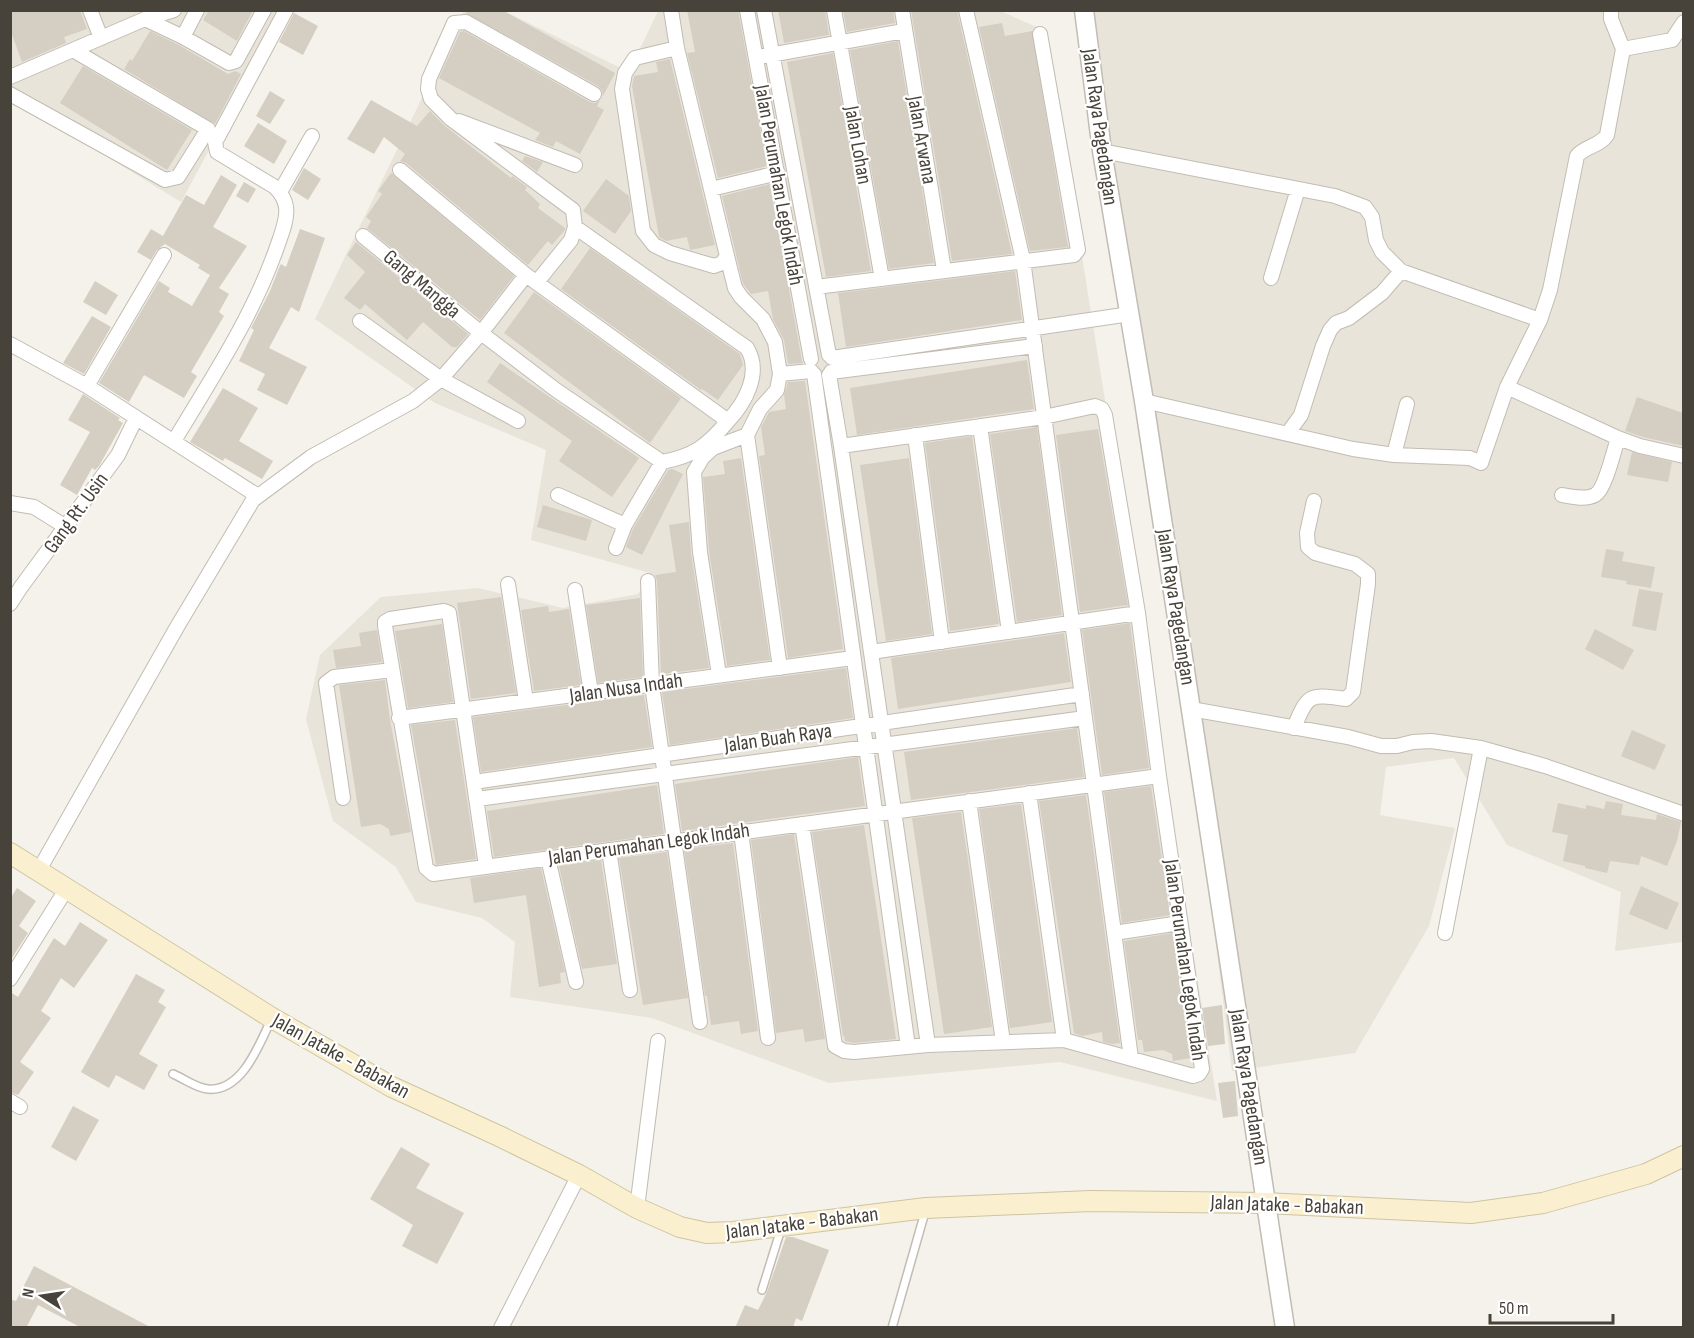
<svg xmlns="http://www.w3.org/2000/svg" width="1694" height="1338" font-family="'Sofia Sans Condensed',sans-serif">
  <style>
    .residential { fill: #e8e4da }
    .building { fill: #d5cec2 }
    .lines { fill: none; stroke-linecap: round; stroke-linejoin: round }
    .service-casing { stroke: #c2bcb2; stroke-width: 10 }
    .minor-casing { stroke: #c2bcb2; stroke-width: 16 }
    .tertiary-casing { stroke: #c2bcb2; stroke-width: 21 }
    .secondary-casing { stroke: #cfc4a0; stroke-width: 22 }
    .service { stroke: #fff; stroke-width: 7 }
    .minor { stroke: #fff; stroke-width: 14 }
    .tertiary { stroke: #fff; stroke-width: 18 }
    .secondary { stroke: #faf0d0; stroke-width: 20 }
    .labels { text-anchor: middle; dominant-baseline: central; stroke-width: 4.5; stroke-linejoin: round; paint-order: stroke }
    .street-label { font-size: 21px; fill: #48433a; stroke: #fff }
  </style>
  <rect width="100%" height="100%" fill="#f4f2eb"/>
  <path class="residential" d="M10 11H284L181 202 11 98Z
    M464 11H504L629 72 658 11H1000L1046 31 1217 1101 1060 1062 829 1083 652 1018 510 997 515 942 482 918 416 902 396 867 333 821 306 719 320 655 381 597 478 588 563 608 638 594 650 573 531 540 546 450 435 403 315 319Z
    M1089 11H1683V942L1615 951 1621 892 1507 845 1454 758 1386 767 1380 815 1455 828 1429 926 1355 1053 1232 1071 1145 387Z"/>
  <path class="building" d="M10 10H80L87 29 64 37 66 43 22 62 10 29Z
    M209 10H253L237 41 203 20Z
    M468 10H502L615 73 603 96 602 90 598 86 466 13Z
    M687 10H738L767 166 718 178 687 53 695 52Z
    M778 10H825L829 35 784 43Z
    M843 10H893L895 23 847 32Z
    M911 10H957L1012 254 952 261Z
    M294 13 318 26 303 55 279 42Z
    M1002 23 1005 36 1032 31 1068 247 1030 251 979 27Z
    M150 31 179 45 228 74 235 71 241 74 215 124 124 69 130 59 132 61Z
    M464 31 590 102 595 103 600 100 597 106 604 110 580 154 556 141 553 147 535 140 540 133 439 78 460 32Z
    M898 41 934 263 889 269 850 50Z
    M833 53 871 271 826 277 787 62Z
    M670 59 715 245 690 250 687 237 666 241 659 237 632 86 634 76 658 72 656 62Z
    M83 66 192 130 167 170 60 103Z
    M270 91 285 100 270 124 256 116Z
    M371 100 417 126 430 111 445 126 511 178 512 176 527 187 525 190 540 204 538 208 565 228V230L552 245 548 241 528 265 406 163 400 161 405 154 384 137 374 154 347 139Z
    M258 123 287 141 274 164 244 146Z
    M525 156 543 162 537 172 522 161Z
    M304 168 321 179 308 200 292 190Z
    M391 173 514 276 480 320 367 228 371 221 366 217 382 194 378 191Z
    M221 175 237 185 213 227 247 246 219 288 229 294 219 312 224 316 191 372 197 376 184 398 144 375 129 402 99 383 159 281 170 288 168 292 192 306 210 275 198 268 200 265 165 244 157 250 151 260 137 252 151 229 163 236 186 195 204 205Z
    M606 179 629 196 631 211 615 234 583 211Z
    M244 182 256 189 248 203 236 196Z
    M770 184 802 361 803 363 788 364 784 340 773 319 768 291 751 294 743 284 722 196Z
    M300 229 325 238 299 312 291 307 269 348 307 367 287 405 257 390 265 374 239 361 254 330 251 328 270 291 279 268 281 264 286 267Z
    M356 242 468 334 457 347H452L423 322 407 340 365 304 360 310 344 298 365 272 347 255Z
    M590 248 740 354 743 365 718 400 702 389 701 390 561 289Z
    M1015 271 1022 320 846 347 838 293Z
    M95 281 118 295 106 315 83 302Z
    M534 292 681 398 650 443 504 333Z
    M92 316 111 327 84 374 63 363Z
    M1027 360 1034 409 857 435 850 388Z
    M500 363 639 458 612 497 559 461 572 441 487 382Z
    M805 381 843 649 788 658 759 456 765 455 761 427 768 414 769 412 786 409 784 395 788 382Z
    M223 388 258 408 239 441 273 461 262 479 225 458 223 461 190 442Z
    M83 394 120 418 118 420 123 423 99 466 95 470 92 468 77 495 60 485 90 432 68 420Z
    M1637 397 1683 413V446L1643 437 1625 431Z
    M1037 427 1062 615 1017 622 990 434Z
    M1098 429 1128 605 1080 612 1056 435Z
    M972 436 999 624 950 631 925 443Z
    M1632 452 1672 462 1668 482 1627 475Z
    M741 458 770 660 727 666 709 551 703 477 725 474 723 461Z
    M909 458 932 634 886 641 860 465Z
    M672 469 683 474 642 555 626 547 633 529 668 470Z
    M543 505 592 520 586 541 537 527Z
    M689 522 691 553 709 668 661 674 657 581 655 575 676 572 669 525Z
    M1606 549 1624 552 1622 561 1655 567 1651 588 1626 584 1627 581 1601 577Z
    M1639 589 1663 593 1656 631 1632 626Z
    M501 597 516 693 471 699 457 603Z
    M640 598 643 677 598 683 586 605Z
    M548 606 549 612 569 609 581 685 534 691 521 610Z
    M1130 623 1149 768 1102 775 1082 630Z
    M442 624 453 702 408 708 395 631Z
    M1595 629 1634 650 1623 670 1585 649Z
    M377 630 382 662 336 668 333 650 361 646 359 633Z
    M1064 633 1071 682 898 709 891 658Z
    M846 668 853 718 670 745 662 692Z
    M385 680 390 720 411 832 390 836 389 829 380 824 361 827 339 685Z
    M644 695 652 747 481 772 473 717Z
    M455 720 476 859 436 865 411 725Z
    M1077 728 1084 777 911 800 904 752Z
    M1632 730 1666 745 1655 770 1621 756Z
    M858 757 865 806 682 831 675 784Z
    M657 785 664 834 494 857 487 811Z
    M1151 786 1170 915 1122 923 1104 792Z
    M1086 795 1120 1043 1112 1044 1103 1042 1102 1032 1082 1036 1074 1033 1039 801Z
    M1606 801 1623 804 1621 815 1656 820 1657 814 1681 822 1677 841 1667 866 1641 856 1639 865 1610 861 1607 873 1585 868V866L1563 861 1568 835 1552 832 1558 803 1586 809V805L1604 809Z
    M1021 804 1052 1022 1010 1028 979 809Z
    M961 812 992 1027 944 1034 912 818Z
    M864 825 896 1039 854 1043 845 1041 844 1036H843L812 832Z
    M794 834 825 1039 805 1042 803 1029 776 1033 751 840Z
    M733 843 758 1031 741 1034 739 1021 711 1025 707 996H705L684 849Z
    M667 852 688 998 643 1005 619 858Z
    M601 860 617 964 582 969 559 866Z
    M541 868 565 972 560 973 561 983 539 987 526 895 474 903 470 878Z
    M1641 886 1679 903 1667 930 1629 914Z
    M17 888 36 901 19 926 28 933 10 961V899Z
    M80 922 108 940 74 988 61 978 41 1011 51 1018 20 1062 34 1072 18 1095 10 1092V992L18 997 54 938 65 946Z
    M1173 933 1191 1058 1173 1061 1172 1054 1163 1050 1144 1052 1142 1040H1138L1124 941Z
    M136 974 165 990 158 1002 166 1007 139 1054 158 1065 144 1090 116 1075 109 1088 81 1072Z
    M1222 1005 1225 1044 1208 1046 1202 1008Z
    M1235 1081 1238 1116 1223 1118 1218 1083Z
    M73 1106 99 1120 76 1161 51 1147Z
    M401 1147 430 1164 416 1188 464 1213 437 1264 402 1246 413 1225 370 1199Z
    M786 1237H793L829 1250 802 1321 796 1318 793 1328H735L745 1305 758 1310 767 1292Z
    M34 1266 152 1328H82L38 1305 26 1328H10V1299L16 1301Z"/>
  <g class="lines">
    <defs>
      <path id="service" d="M173 1074C183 1078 196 1088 208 1089 242 1092 259 1045 271 1020
        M762 1290 781 1229
        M892 1328 925 1212"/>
      <path id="minor" d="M90 10 101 38
        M671 10 677 48 727 256 722 263 714 266 670 253 654 245 643 231 622 89 625 73 635 58 677 48
        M747 10 811 359
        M764 10 829 355
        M834 10 882 279
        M902 10 944 270
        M966 10 1023 260 1131 1058
        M145 19 183 37 229 63 236 61 264 10
        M183 37 197 10
        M1623 49 1672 40 1684 22
        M764 56 904 31
        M10 77 145 19 174 10
        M10 94 165 180 178 177 208 129 73 50
        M459 121 575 165
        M1102 151 1335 196 1365 207 1372 217 1376 240 1382 252 1401 271 1540 320
        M400 170 526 275 728 421C707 446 694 456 662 462L625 525 616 548
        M711 189 778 173
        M280 192 312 136
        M575 227 747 348C762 373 745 403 728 421
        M363 236 481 333 556 390 662 462
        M727 256 735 288 741 297 763 319 775 342 780 374
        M1271 278 1298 189
        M537 282 571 240 575 227 573 210 451 119 431 99 428 89 429 79 454 23 466 22 594 94
        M816 287 1074 255 1078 250 1040 34
        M360 321 441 379 518 421
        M10 344 87 386 258 496
        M832 358 1130 314
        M831 372 1035 346
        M814 374 908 1047
        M829 375 841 446 928 1045
        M87 386 164 255
        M1507 387 1618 438 1640 446 1684 456
        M1144 401 1353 449 1394 455 1470 458 1481 463 1507 387 1540 320 1550 290 1577 156C1585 146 1600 146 1607 135L1623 49 1611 19V10
        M980 426 1009 632
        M1288 433 1301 415 1323 346 1330 330 1336 323 1349 318 1382 293 1401 271
        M915 435 942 642
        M174 441C212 378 253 316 277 247 281 235 288 219 286 207 285 200 280 192 275 187L217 152 215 142 218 137 286 10
        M1394 455 1407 404
        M558 495 625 525
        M1562 495C1572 497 1586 500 1595 495 1605 490 1614 450 1618 438
        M10 503 34 507 66 527
        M648 581 652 685 700 1022
        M508 584 526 701
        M575 590 591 693
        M10 604 21 587 118 455 136 418
        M871 652 1138 613
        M780 668 747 435 760 409 777 390 780 374 811 371
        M719 675 700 552 694 472 703 457 713 448 747 435
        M1191 709 1348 737 1381 746H1397L1413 742 1431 741 1481 748 1545 766 1684 814
        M399 718 853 658
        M1294 728C1308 693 1310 694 1346 699L1353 692 1368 584V574L1355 564 1315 553 1308 547 1307 533 1314 501
        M474 782 1082 694
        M1029 793 1064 1040
        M343 798 326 683 334 677 392 670
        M477 799 1085 718
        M969 801 1003 1042
        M802 824 835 1046 844 1051 854 1052 928 1045 1064 1040 1193 1076 1199 1074 1202 1069 1159 776 1138 613 1105 415 1102 409 1095 406 1044 417 841 446
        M741 832 768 1038
        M609 850 630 990
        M548 858 576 982
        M486 866 449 613 444 611 390 619 385 622V626L426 868 433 874 1159 776
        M39 870 177 627 253 500 311 457 413 401 441 379 481 333 526 275
        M1114 933 1180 923
        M1445 933 1481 748
        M10 979 67 888
        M10 1101 20 1107
        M637 1208 658 1041
        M501 1328 579 1175"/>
      <path id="tertiary" d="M1084 10 1102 151 1144 401 1285 1328"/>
      <path id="secondary" d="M10 853 272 1018 392 1087 499 1136 579 1175 637 1208 680 1227 707 1233 733 1232 926 1208 1090 1201 1267 1203 1471 1213 1543 1203 1646 1174 1684 1156"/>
    </defs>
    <use href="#service" class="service-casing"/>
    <use href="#minor" class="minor-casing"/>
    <use href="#tertiary" class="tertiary-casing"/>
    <use href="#secondary" class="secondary-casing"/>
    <use href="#service" class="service"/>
    <use href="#minor" class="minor"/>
    <use href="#tertiary" class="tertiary"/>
    <use href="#secondary" class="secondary"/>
  </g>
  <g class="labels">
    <g class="street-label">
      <text transform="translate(1100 127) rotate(82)">Jalan Raya Pagedangan</text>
      <text transform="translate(922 140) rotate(80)">Jalan Arwana</text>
      <text transform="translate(858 145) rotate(80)">Jalan Lohan</text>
      <text transform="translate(779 185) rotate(80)">Jalan Perumahan Legok Indah</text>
      <text transform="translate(422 284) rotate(40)">Gang Mangga</text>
      <text transform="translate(76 513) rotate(-54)">Gang Rt. Usin</text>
      <text transform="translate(1176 607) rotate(81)">Jalan Raya Pagedangan</text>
      <text transform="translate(626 688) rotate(-8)">Jalan Nusa Indah</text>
      <text transform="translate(778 738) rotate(-8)">Jalan Buah Raya</text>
      <text transform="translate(649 844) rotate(-8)">Jalan Perumahan Legok Indah</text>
      <text transform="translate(1185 960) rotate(82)">Jalan Perumahan Legok Indah</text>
      <text transform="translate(341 1056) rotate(29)">Jalan Jatake - Babakan</text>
      <text transform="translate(1249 1087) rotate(81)">Jalan Raya Pagedangan</text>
      <text transform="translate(1287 1205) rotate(2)">Jalan Jatake - Babakan</text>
      <text transform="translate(802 1223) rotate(-7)">Jalan Jatake - Babakan</text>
    </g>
  </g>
  <rect width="1694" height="1338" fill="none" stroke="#48433a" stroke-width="24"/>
  <g transform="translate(42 1296) rotate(282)" stroke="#ffffff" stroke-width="4.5" paint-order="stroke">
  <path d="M0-4.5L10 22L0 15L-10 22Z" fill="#48433a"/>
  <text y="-9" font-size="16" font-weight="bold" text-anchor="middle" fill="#48433a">N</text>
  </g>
  <path d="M1490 1314v9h123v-9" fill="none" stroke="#48433a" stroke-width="3"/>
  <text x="1499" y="1314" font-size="18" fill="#48433a" stroke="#ffffff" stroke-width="4.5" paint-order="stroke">50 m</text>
</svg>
